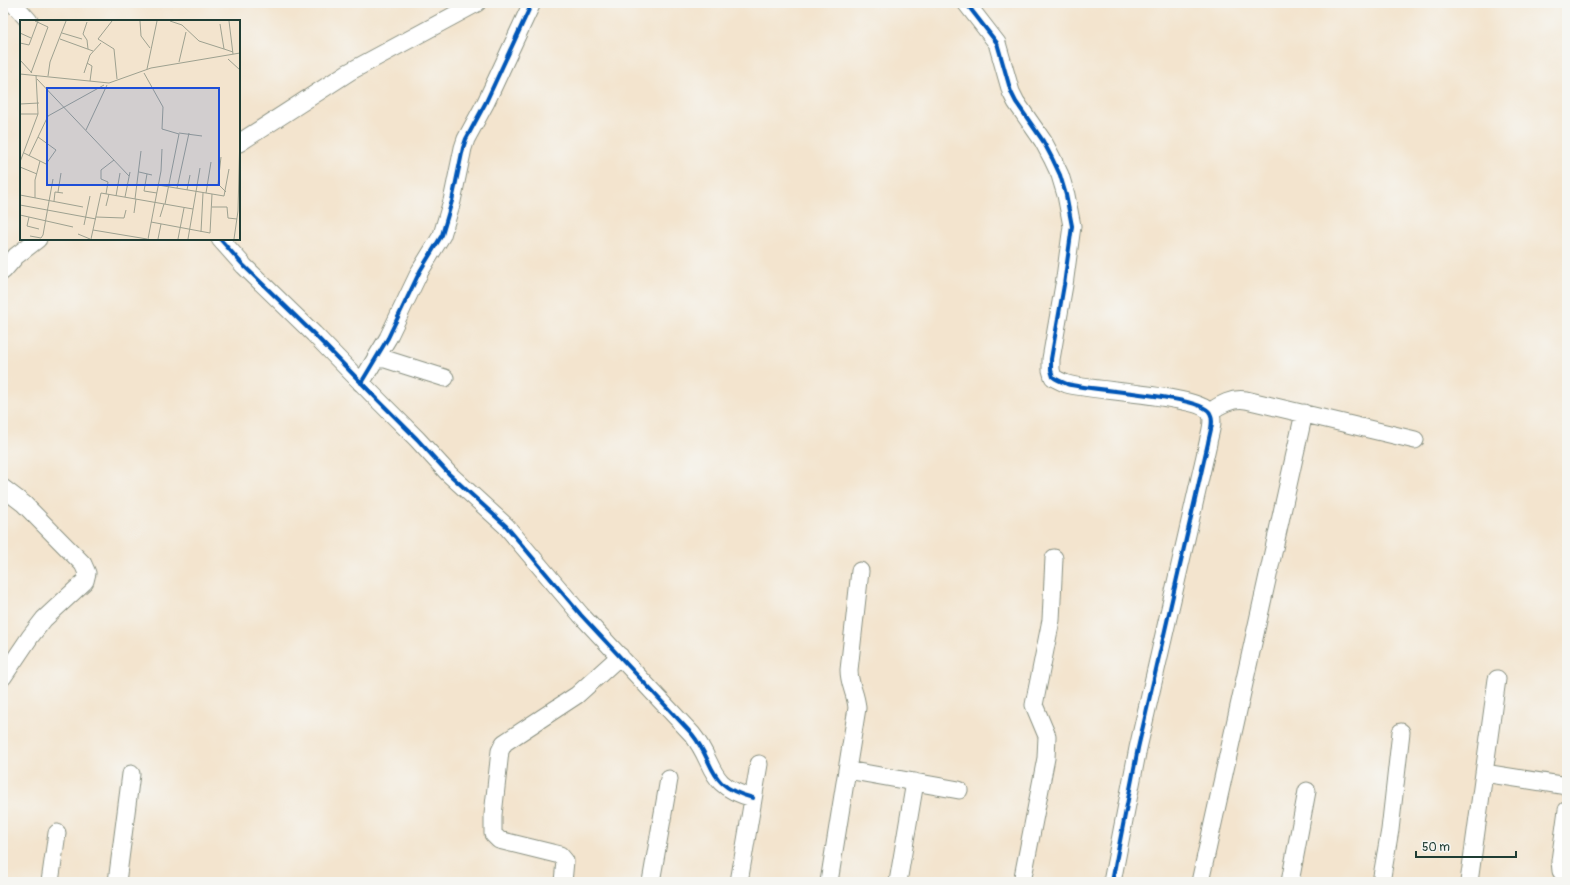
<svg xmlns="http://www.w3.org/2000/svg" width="1570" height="885" font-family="Pangolin,sans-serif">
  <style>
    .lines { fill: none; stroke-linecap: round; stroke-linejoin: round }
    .minor-casing { stroke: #899081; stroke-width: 19 }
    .minor { stroke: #fff; stroke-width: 17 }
    .cycleway-casing { stroke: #f6f6f2; stroke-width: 6 }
    .cycleway { stroke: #0057b8; stroke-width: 4 }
    .inset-road { fill: none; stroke: #9ea190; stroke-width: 1 }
    .view { fill: #1d4ed8; fill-opacity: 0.15; stroke: #1d4ed8; stroke-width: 2 }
    .inset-edge { fill: none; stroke: #1f3d34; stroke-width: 2 }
  </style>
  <rect width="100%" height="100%" fill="#f6f6f2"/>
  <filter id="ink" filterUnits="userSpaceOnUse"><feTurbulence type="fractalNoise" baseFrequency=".025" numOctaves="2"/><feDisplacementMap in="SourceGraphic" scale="8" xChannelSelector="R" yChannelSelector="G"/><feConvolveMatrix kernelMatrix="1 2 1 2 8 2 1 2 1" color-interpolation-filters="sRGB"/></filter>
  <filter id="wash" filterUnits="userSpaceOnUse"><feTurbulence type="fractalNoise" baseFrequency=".012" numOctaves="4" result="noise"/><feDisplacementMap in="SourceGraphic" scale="16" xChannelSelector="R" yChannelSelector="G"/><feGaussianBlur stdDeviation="0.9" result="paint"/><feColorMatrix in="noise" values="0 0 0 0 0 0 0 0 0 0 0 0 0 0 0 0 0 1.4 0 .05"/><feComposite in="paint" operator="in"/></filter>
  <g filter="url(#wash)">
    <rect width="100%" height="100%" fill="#f3e4ce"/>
  </g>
  <g filter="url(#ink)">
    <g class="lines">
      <defs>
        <path id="minor" d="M13 3 29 21
          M966 3 997 43 1011 92 1016 102 1043 141 1052 158 1060 175 1066 195 1072 226 1064 285 1051 359V370L1053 377C1057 380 1062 382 1067 384 1090 391 1201 395 1210 413 1215 421 1209 435 1208 443L1138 748 1112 882
          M239 143 349 72 477 3
          M220 239 244 266 314 334 379 401 417 439 449 474 506 526 581 615 692 734C717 765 705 785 753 798
          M3 271 16 256 38 239
          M376 359H385L445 378
          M361 383 388 338 420 271 442 235 452 201 463 148 466 139 486 102 532 3
          M1210 412C1221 404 1232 398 1246 400L1415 440
          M3 488 24 504 83 564 87 573 85 581 44 619 30 637 3 677
          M847 770 959 790
          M1484 773 1567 786
          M1567 810 1560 861 1561 871 1567 878
          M50 882 57 833
          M117 882 131 774
          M563 882 565 861 560 855 499 840 493 834V815L500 751 504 743 577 695 620 656
          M651 882 669 779
          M739 882 759 764
          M829 882 857 708C856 693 849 685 849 670L860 571
          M898 882 915 782
          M1022 882 1046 758 1047 736 1034 705 1051 620 1054 558
          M1200 882 1304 413
          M1290 882 1307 791
          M1381 882 1390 830 1401 732
          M1469 882 1497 679"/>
      </defs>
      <use href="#minor" class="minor-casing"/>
      <use href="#minor" class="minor"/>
      <defs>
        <path id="cycleway" d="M966 3 997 43 1011 92 1016 102 1043 141 1052 158 1060 175 1066 195 1072 226 1064 285 1051 359V370L1053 377C1057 380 1062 382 1067 384 1090 391 1201 395 1210 413 1215 421 1209 435 1208 443L1138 748 1112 882
          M220 239 244 266 314 334 379 401 417 439 449 474 506 526 581 615 692 734C717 765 705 785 753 798
          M361 383 388 338 420 271 442 235 452 201 463 148 466 139 486 102 532 3"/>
      </defs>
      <use href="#cycleway" class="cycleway-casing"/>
      <use href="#cycleway" class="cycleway"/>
    </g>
  </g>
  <g transform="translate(20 20)">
    <rect width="220" height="220" fill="#f3e4ce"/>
    <path class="inset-road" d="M92 1 78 19 94 29 97 59M120 1 121 16 130 28M150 1 162 5 179 21 204 29M209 1 213 34M67 2 63 14 67 20 68 29M200 4 204 29 213 32M0 13 11 18M42 13 62 19M40 19 73 31M0 23 9 25 18 1M208 39 220 50M0 40 12 53M159 42 166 12M67 43 72 46 70 61M127 49 137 1M11 53 28 7 15 1M64 53 70 35 81 23M124 53 143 87 142 109 159 114 145 184M0 54 89 63 131 48 220 33M28 56 30 42 46 1M17 59 109 156M0 84 19 83M0 94H18M66 110 87 65M159 113 182 116M4 133 26 144 36 130 18 117M9 136 28 96 84 65M201 137 198 164 206 172M0 142 18 94 16 55M0 147 17 154M119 152 132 155M127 154 124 171 137 173M138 165 204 176 209 149M157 168 169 113M167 170 170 155M38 172 41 153M186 173 191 142M86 174 88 162 81 159V150L94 140M0 175 63 187M96 176 100 153M105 177 110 152M15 178V160L20 141M115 179 121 131M34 181 35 172 43 173M0 185 76 199M86 186 89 174M192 187H207L208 198 217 199M114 193 116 179M0 195 53 207M9 197 7 206 19 209M76 197 104 198 106 190M140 197 144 184M131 202 190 213 192 174M64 205 70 176M73 210 127 219M181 212 183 173M58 214 70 219M10 216 21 218 23 215 33 159M71 219 81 173 173 189M128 219 141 151 142 129M138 219 141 204M158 219 164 188M168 219 180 148M214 219 218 191 220 112"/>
    <path class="view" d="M27 68H199V165H27Z"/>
    <rect width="220" height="220" class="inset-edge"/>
  </g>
  <rect width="1570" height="885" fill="none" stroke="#f6f6f2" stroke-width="16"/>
  <path d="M1416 851v6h100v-6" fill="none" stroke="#1f3d34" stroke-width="2"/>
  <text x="1422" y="851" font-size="12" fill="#1f3d34" stroke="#f6f6f2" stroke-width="3" paint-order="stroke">50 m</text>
</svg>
